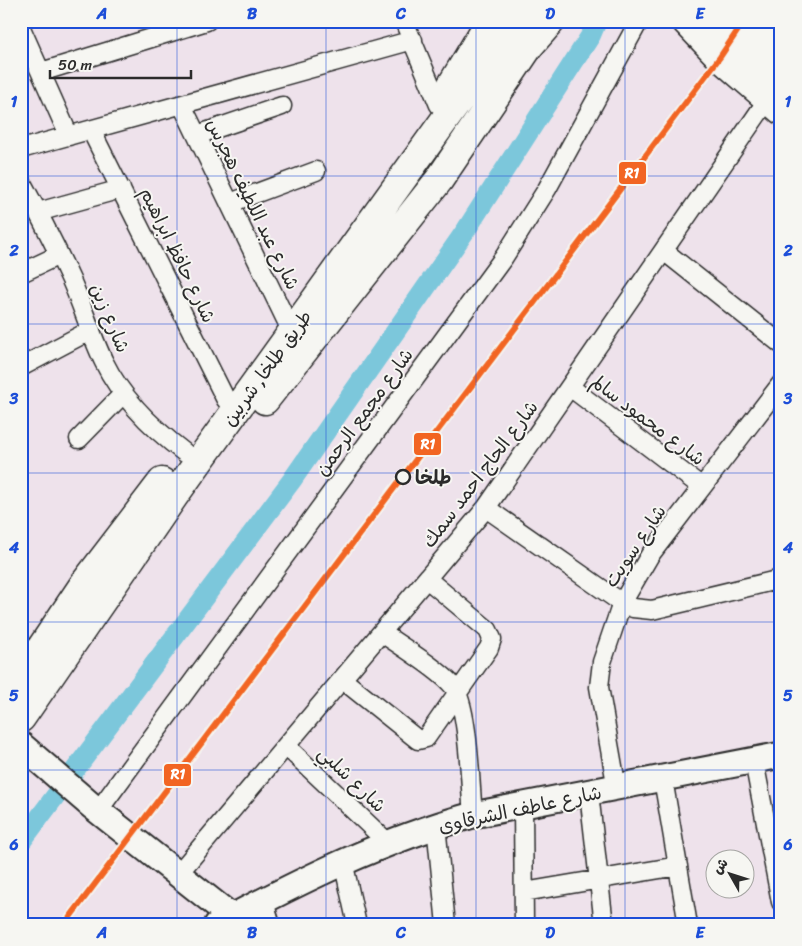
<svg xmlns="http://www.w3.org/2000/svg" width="802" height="946" font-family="Sriracha,'Playpen Sans Arabic',sans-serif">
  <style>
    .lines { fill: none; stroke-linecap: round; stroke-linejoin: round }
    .canal { stroke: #7bc7db; stroke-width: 20 }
    .street-casing { stroke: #2b2b2b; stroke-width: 21 }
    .secondary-casing { stroke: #2b2b2b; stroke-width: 29 }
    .primary-casing { stroke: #2b2b2b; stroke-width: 31 }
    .street { stroke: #f6f6f2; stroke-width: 18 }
    .secondary { stroke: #f6f6f2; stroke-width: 25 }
    .primary { stroke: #f6f6f2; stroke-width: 28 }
    .rail-1-casing { stroke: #f6f6f2; stroke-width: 10 }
    .rail-1 { stroke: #f26522; stroke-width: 6 }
    .grid { fill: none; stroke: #1d4ed8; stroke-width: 1; stroke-opacity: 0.55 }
    .stop-dot { fill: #f6f6f2; stroke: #2b2b2b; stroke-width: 2.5 }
    .labels { text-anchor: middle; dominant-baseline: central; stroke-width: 4; stroke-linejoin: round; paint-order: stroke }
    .street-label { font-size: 19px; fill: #2b2b2b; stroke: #f6f6f2 }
    .stop-label { font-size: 19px; font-weight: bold; fill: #2b2b2b; stroke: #f6f6f2; text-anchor: start }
    .line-badge { stroke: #f6f6f2; stroke-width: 2 }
    .badge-label { font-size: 14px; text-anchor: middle; font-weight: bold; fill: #fff }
    .neatline { fill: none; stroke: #1d4ed8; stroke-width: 2 }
    .grid-label { font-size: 16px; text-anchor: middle; font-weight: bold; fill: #1d4ed8 }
  </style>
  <rect width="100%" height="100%" fill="#eee2eb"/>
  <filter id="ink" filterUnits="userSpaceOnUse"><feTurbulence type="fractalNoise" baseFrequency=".02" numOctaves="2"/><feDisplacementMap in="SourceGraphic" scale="10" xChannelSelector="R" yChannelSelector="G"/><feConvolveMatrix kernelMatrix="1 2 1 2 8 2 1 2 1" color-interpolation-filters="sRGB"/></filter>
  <g filter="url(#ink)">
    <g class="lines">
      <path class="canal" d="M21 842 292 480 466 230 591 35 597 21"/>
      <defs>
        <path id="street" d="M404 21 439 105
          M21 28 69 136
          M41 72 207 21
          M182 105 287 322
          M91 130 226 400
          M197 135 282 106
          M21 149 413 40
          M21 181C39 214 56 247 71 280 83 307 91 335 104 362 122 399 152 428 185 453
          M230 203 316 171
          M38 212 121 189
          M664 251 781 344
          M21 273 59 255
          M21 367 91 330
          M570 387 702 487
          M79 439 123 394
          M486 508 622 603 633 608 652 610 781 579
          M382 633C401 646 440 670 453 686 469 706 470 787 473 815
          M343 680 418 740 426 738 489 648 492 639 488 630 427 579
          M287 747 387 842
          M754 761 781 902
          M663 779 688 925
          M617 789 599 687 602 662 622 603 650 555 781 384
          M589 793 604 925
          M523 805 524 925
          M98 811 504 257 547 189 639 21
          M436 825 446 925
          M343 861 357 925
          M178 874 486 508 768 99
          M524 892 678 866
          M263 899 271 925"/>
        <path id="secondary" d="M21 745 93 807 232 917
          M217 925C300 881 382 840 473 815L781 755"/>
        <path id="primary" d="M686 21 720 57 781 110
          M715 21 781 78
          M752 21 781 46
          M451 86 490 21
          M265 400 439 180 530 45 551 21
          M21 678 84 584 162 482
          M21 718 174 496 516 21"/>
      </defs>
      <use href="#street" class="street-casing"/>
      <use href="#secondary" class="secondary-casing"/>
      <use href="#primary" class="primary-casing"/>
      <use href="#street" class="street"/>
      <use href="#secondary" class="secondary"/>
      <use href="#primary" class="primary"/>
      <defs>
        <path id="rail-1" d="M64 925 720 57 744 21"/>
      </defs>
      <use href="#rail-1" class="rail-1-casing"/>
      <use href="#rail-1" class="rail-1"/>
    </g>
  </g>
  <path class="grid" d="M177 21V925M326 21V925M476 21V925M625 21V925M21 176H781M21 324H781M21 473H781M21 622H781M21 770H781"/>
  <circle class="stop-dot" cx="403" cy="477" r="7"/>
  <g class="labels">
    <g class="street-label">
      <text transform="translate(253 204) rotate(64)">شارع عبد اللطيف هجرس</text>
      <text transform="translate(178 255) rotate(64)">شارع حافظ ابراهيم</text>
      <text transform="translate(110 318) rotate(67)">شارع زين</text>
      <text transform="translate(267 368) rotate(-54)">طريق طلخا, شربين</text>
      <text transform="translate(364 412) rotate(-54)">شارع مجمع الرحمن</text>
      <text transform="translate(648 420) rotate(37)">شارع محمود سالم</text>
      <text transform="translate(480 474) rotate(-53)">شارع الحاج احمد سمك</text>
      <text transform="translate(635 546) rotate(-56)">شارع سويت</text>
      <text transform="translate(352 779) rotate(44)">شارع شلبي</text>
      <text transform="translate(520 809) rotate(-12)">شارع عاطف الشرقاوى</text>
    </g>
    <g class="stop-label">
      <text x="415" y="477">طلخا</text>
    </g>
  </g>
  <g class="line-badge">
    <rect x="618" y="161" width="29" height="24" rx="5" fill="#f26522"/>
    <rect x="413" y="432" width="29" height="24" rx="5" fill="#f26522"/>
    <rect x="163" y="763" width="29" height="24" rx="5" fill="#f26522"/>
  </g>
  <g class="badge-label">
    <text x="632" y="178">R1</text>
    <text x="428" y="449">R1</text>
    <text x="178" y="779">R1</text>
  </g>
  <rect width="802" height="946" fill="none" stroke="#f6f6f2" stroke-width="55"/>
  <g transform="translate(730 874) rotate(309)"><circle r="24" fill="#f6f6f2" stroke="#a5a5a2"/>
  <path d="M0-4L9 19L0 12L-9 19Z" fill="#2b2b2b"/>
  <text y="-8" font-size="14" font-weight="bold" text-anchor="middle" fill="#2b2b2b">ش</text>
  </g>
  <path d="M50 70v8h141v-8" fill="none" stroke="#2b2b2b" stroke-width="2.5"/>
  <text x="58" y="70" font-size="15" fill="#2b2b2b" stroke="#f6f6f2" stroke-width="4" paint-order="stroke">50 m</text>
  <rect x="28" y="28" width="746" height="890" class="neatline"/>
  <g class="grid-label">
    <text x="102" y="19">A</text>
    <text x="252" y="19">B</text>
    <text x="401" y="19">C</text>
    <text x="550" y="19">D</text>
    <text x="700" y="19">E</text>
    <text x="14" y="107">1</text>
    <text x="788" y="107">1</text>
    <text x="14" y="256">2</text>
    <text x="788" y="256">2</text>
    <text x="14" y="404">3</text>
    <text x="788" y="404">3</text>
    <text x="14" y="553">4</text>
    <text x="788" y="553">4</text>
    <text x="14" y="701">5</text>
    <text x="788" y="701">5</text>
    <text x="14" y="850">6</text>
    <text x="788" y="850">6</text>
    <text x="102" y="938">A</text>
    <text x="252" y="938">B</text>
    <text x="401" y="938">C</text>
    <text x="550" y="938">D</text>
    <text x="700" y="938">E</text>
  </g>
</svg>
